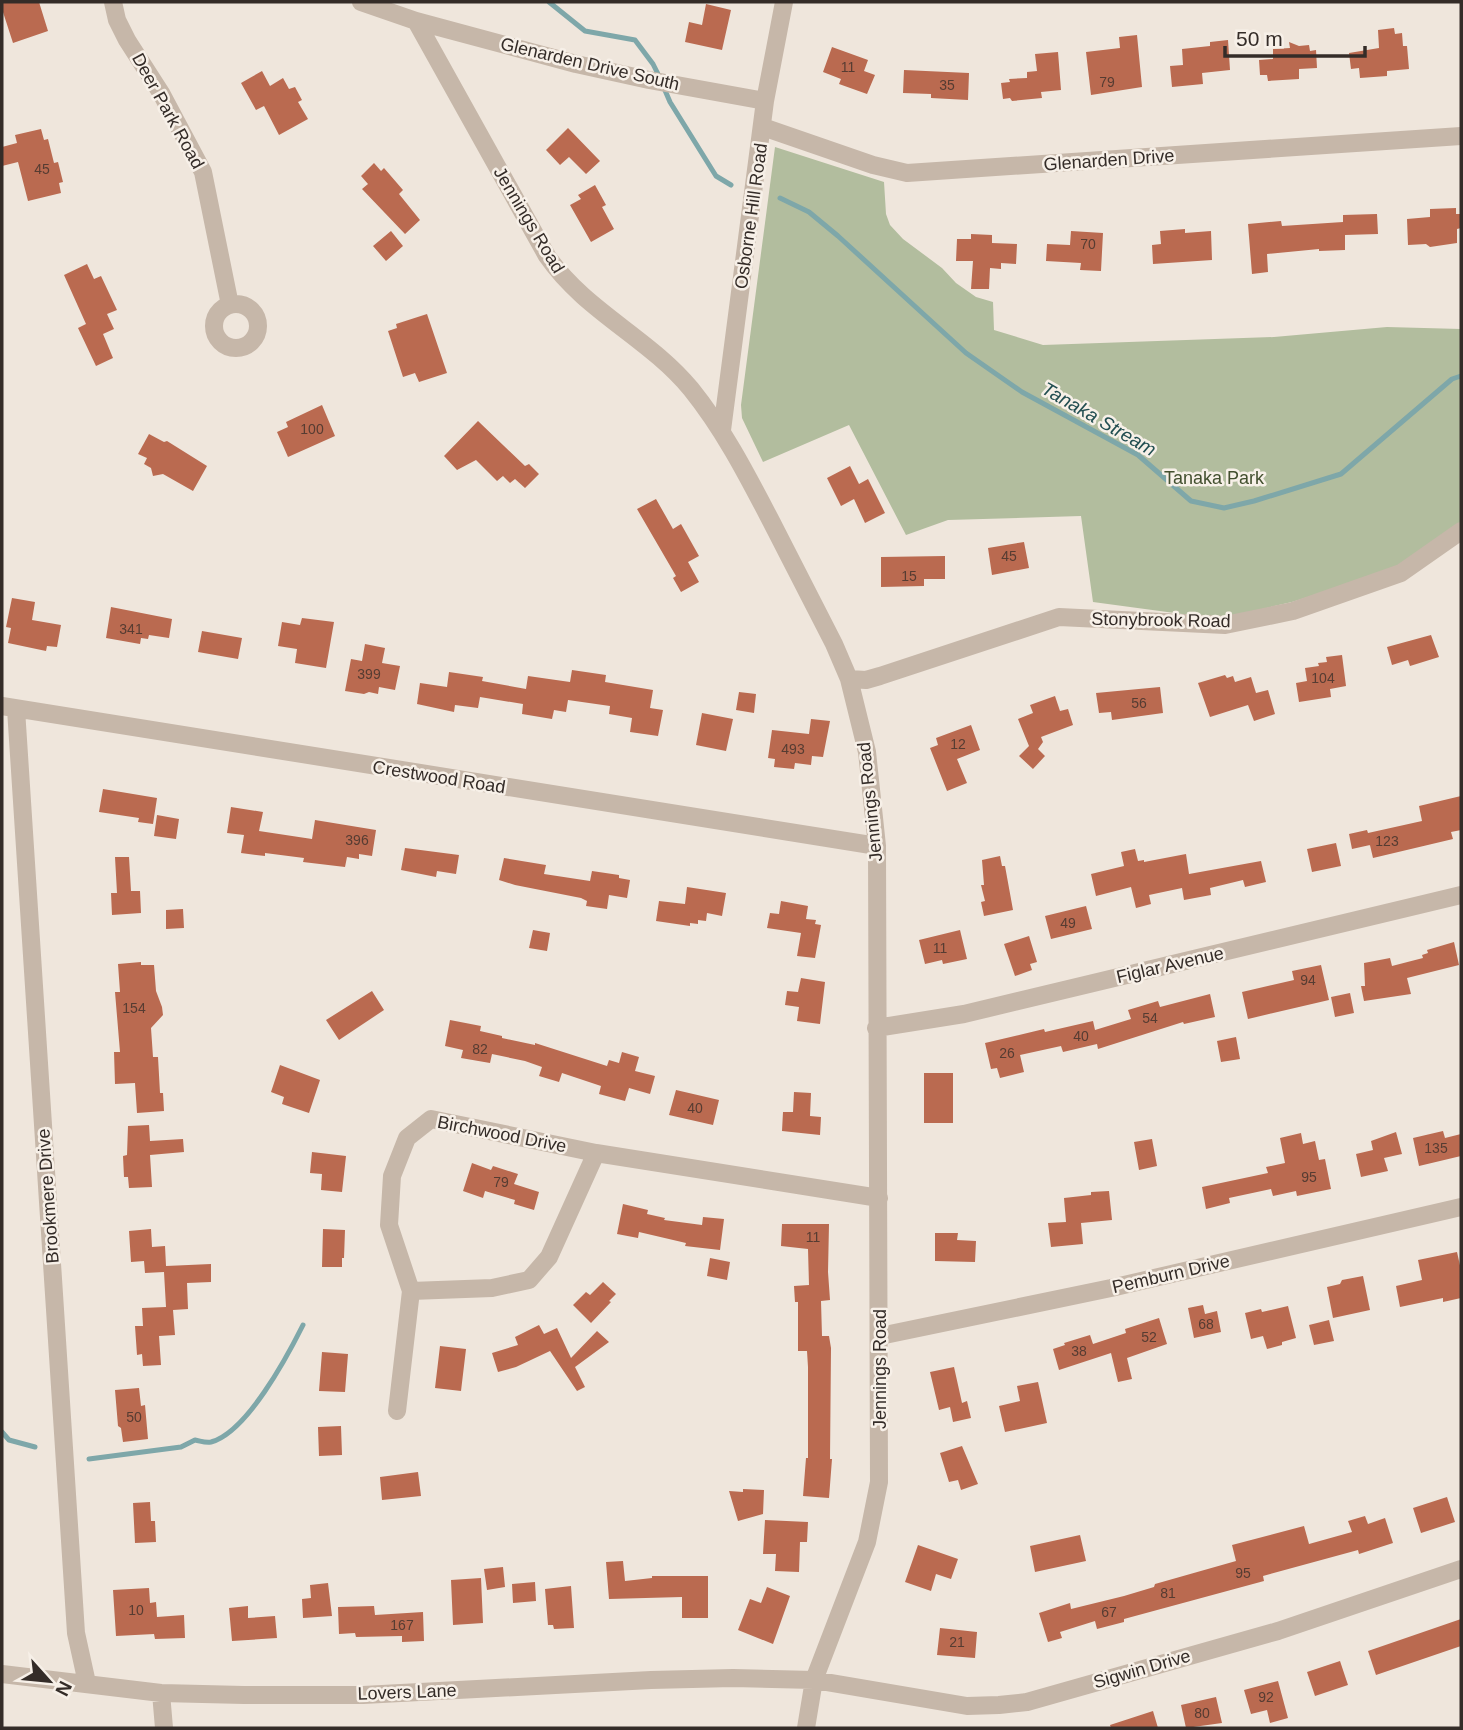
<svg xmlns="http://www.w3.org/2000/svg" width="1463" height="1730" font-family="Helvetica,sans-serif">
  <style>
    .green { fill: #b2bd9e }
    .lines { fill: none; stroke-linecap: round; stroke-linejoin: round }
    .stream { stroke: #7ea7a9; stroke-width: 5 }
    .building { fill: #ba6a50 }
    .minor { stroke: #c6b7a9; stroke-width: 18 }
    .labels { text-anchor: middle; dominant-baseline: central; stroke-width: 5; stroke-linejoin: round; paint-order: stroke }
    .number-label { font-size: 14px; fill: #563c32 }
    .street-label { font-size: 18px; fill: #342c28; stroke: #f7f0e8 }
    .park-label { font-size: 18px; fill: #43502f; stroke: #f7f0e8 }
    .water-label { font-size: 19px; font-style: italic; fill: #224e51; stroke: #f7f0e8 }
  </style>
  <rect width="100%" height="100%" fill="#efe6dc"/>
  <path class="green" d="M775 147 884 182 886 214 890 225 903 239 942 268 956 283 976 297 993 302 994 330 1043 345 1274 337 1387 327 1461 329V522L1393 570 1292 602 1219 619 1093 602 1081 516 948 520 906 535 849 425 763 462 742 418 741 405Z"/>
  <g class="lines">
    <path class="stream" d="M549 2 585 31 635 40 653 64 659 76
      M664 88 670 102 716 176 731 185
      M780 198 809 212 838 236 966 353 1022 392 1138 455 1191 501 1224 508 1254 501 1341 474 1452 379 1461 376
      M2 1432 9 1440 35 1447
      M89 1459 181 1447 195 1440C201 1441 205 1443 211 1442 247 1432 287 1357 303 1325"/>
  </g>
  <path class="building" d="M2 2H39L48 31 13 43 2 9Z
    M706 4 731 10 722 50 685 42 689 22 702 25Z
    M1394 28 1395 34 1402 33 1403 46H1407L1409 69 1387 71V76L1360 78 1359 68 1351 69 1349 53 1379 48 1378 30Z
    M1137 35 1142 87 1091 95 1086 52 1120 48 1119 37Z
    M1228 40 1230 70 1202 73 1203 84 1172 87 1170 66 1183 65 1182 49 1210 46V42Z
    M1289 42 1299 46 1309 45 1310 51 1316 50 1317 68 1299 69V79L1268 81 1267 75H1260L1259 60 1273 59V49L1290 48Z
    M832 47 868 60 864 71 875 75 867 94 839 84 841 79 823 72Z
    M1058 52 1061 90 1041 92 1042 98 1012 101 1010 98 1003 99 1001 83 1010 82 1009 79 1027 78V72L1037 71 1035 54Z
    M904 70 969 73 968 100 931 98V94L903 93Z
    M262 71 270 86 283 78 289 89 295 87 302 100 298 102 308 119 279 135 264 106 256 110 241 83Z
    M568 128 600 161 586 174 569 157 560 165 546 150Z
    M41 129 44 140 48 139 54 163 58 162 63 182 59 183 61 193 28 201 18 162 2 166V147L17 143 15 135Z
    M374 163 381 171 384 168 403 190 399 194 420 220 405 234 362 189 368 184 361 176Z
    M595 185 606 205 602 207 614 229 591 242 570 205 581 199 578 195Z
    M1456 208V214H1461V228L1457 229V243L1430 247 1426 244 1408 245 1407 219 1430 217V209Z
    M1377 214 1378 234 1345 235V250L1319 251V249L1267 254 1268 272 1252 274 1248 224 1281 221 1282 226 1343 222V215Z
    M1185 229V233L1211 231 1212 260 1153 264 1152 245 1161 244 1160 231Z
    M391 231 403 246 386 261 373 246Z
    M1071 231 1103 233 1101 271 1080 270 1081 263 1046 261 1047 244 1070 245Z
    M971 234 992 235V243L1017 244 1016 264 1001 263V269L990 268 989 289H971L973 261H956L957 239H971Z
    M87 264 94 279 101 276 117 310 107 314 114 329 103 334 113 358 96 366 78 328 86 324 64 275Z
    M427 314 447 373 419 382 415 373 403 377 388 331 397 328 396 324Z
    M322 405 335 436 288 457 277 432 288 427 286 422Z
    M478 421 525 466 529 464 539 474 525 488 515 479 510 483 503 476 497 481 476 460 457 470 444 456Z
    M149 434 164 442 167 441 207 466 193 491 163 474 153 476 151 468 144 464 147 458 138 454Z
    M850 466 859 484 868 479 885 513 865 523 854 499 841 506 827 478Z
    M656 499 673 529 681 524 699 556 688 562 699 582 681 592 673 578 676 576 637 509Z
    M1024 542 1029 568 992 575 988 548Z
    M945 556V579H924V586L881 587V557Z
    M12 598 35 602 32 620 61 625 57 647 47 646 46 651 8 643 11 628 6 627Z
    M111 607 172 619 169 638 149 635 148 639 141 638 140 644 106 638Z
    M302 618 334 622 326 668 295 663 297 649 278 646 282 622 300 625Z
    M202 631 242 638 238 659 198 652Z
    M1431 635 1439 657 1410 666 1408 660 1392 665 1387 647Z
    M365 644 385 648 382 663 400 666 395 690 379 687 378 694 369 692 364 694 345 691 351 659 362 661Z
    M1342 655 1346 686 1330 689 1331 697 1299 702 1296 683 1307 681 1305 668 1319 666 1318 663 1327 662 1326 657Z
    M572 670 606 675 605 682 653 690 650 708 663 710 658 736 630 732 632 718 609 714 610 706 568 700 566 712 554 710 552 719 522 714 523 704 480 697 478 708 455 705 454 712 417 704 420 683 447 687 449 672 483 677 482 681 526 689 528 676 570 682Z
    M1225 675 1227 678 1233 676 1235 682 1251 677 1256 693 1268 690 1275 714 1254 721 1248 705 1210 717 1198 683Z
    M1160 687 1163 713 1112 720 1111 712 1099 713 1096 693Z
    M739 692 756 694 754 713 736 710Z
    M1055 696 1060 711 1068 709 1073 725 1041 737 1043 742 1038 749 1045 756 1033 769 1019 756 1029 746 1018 719 1033 713 1030 705Z
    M702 713 733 719 726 751 696 745Z
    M811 719 830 721 823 757 812 756 811 765 795 763 794 769 774 767 775 759 768 758 772 730 809 734Z
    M971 725 980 750 957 759 967 783 947 791 930 748 938 745 936 738Z
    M103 789 157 798 153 824 138 822 139 818 99 812Z
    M1461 796V830L1451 832 1453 839 1373 858 1369 841 1370 845 1352 849 1349 834 1367 830 1368 833 1422 821 1419 806Z
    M231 807 263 812 259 831 312 839 315 820 376 830 372 856 359 854V859L347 857 345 867 303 862 304 858 265 853V856L241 853 244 835 227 833Z
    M157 815 179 819 176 839 154 836Z
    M1336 843 1341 866 1312 872 1307 849Z
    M405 848 459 855 456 874 437 871 436 877 401 870Z
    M1135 849 1138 861 1144 860V862L1186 854 1189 874 1261 861 1266 882 1245 887 1243 880 1210 888 1211 895 1184 900 1182 888 1149 895 1151 904 1136 908 1131 887 1096 896 1091 874 1124 866 1121 852Z
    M1000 856 1002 866H1005L1013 910 984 916 981 902 985 901 981 885H984L982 860Z
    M115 857H129L131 891H140L141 913 112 915 111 893H117Z
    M504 858 546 865 544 874 590 881 592 871 619 875V878L630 880 627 898 609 895 607 909 586 906 587 901 581 898 515 885 499 880Z
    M687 887 726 893 722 916 707 913 706 921 698 920V924L690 923V926L656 921 659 901 685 904Z
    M781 901 808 906 806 919 816 920 815 924 821 925 815 958 797 956 801 933 767 928 770 913 779 914Z
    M1086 906 1092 929 1051 939 1045 916Z
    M183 909 184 928 166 929V910Z
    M533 930 550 933 547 951 529 948Z
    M960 930 967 959 943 964 942 960 925 964 919 940Z
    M1029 936 1037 962 1030 964 1032 970 1015 976 1004 944Z
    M1454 942 1459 965 1407 978 1411 994 1364 1001 1361 986H1365L1364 963 1390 958 1392 966 1423 958 1422 955 1428 953 1427 950Z
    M141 962V965H154L156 991 162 1007 163 1015 151 1028 153 1057H158L160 1093H163L164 1111 137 1113 135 1083 115 1084 114 1052H120L115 992H120L118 964Z
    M1321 965 1329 1000 1248 1019 1242 992 1294 980 1292 971Z
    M801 978 825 982 820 1024 797 1021 799 1007 785 1005 787 991 798 992Z
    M372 991 384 1010 339 1040 326 1020Z
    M1350 993 1354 1013 1335 1017 1331 997Z
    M1210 994 1215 1017 1184 1024 1183 1022 1098 1049 1097 1044 1063 1052 1061 1046 1020 1055 1024 1072 1000 1078 997 1068 991 1069 985 1043 1044 1029 1045 1032 1093 1021 1095 1030 1131 1019 1128 1010 1158 1001 1160 1007Z
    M450 1020 481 1026 480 1031 502 1036V1038L535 1045V1043L607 1066 609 1060 619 1063 622 1052 639 1057 635 1071 655 1076 650 1094 629 1088 625 1101 599 1094 601 1086 562 1073 559 1082 539 1076 542 1067 525 1061 492 1054 490 1063 461 1058 463 1050 445 1046Z
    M1236 1037 1240 1059 1221 1062 1217 1041Z
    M280 1065 320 1080 309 1113 282 1104 284 1097 271 1092Z
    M924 1073H953V1123H924Z
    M676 1090 719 1100 713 1125 669 1115Z
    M794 1092 811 1093 810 1116 821 1117 820 1135 782 1131 783 1112H793Z
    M149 1125 150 1141 183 1139 184 1152 150 1155 152 1187 129 1188 128 1177H124L123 1156 127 1155 128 1126Z
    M1443 1131 1445 1138 1461 1134V1156L1419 1166 1413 1138Z
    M1396 1132 1402 1154 1384 1158 1388 1171 1361 1177 1356 1154 1373 1150 1371 1141Z
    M1301 1133 1303 1144 1315 1141 1319 1160 1325 1159 1331 1189 1297 1196 1296 1191 1273 1196 1271 1189 1229 1198 1230 1203 1206 1209 1202 1187 1268 1173 1266 1167 1285 1163 1280 1138Z
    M1152 1139 1157 1166 1139 1170 1134 1142Z
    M312 1152 346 1156 342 1192 321 1190 322 1174 310 1173Z
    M472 1163 491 1170 493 1166 518 1174 514 1184 539 1192 534 1210 514 1204 515 1200 485 1191 483 1198 463 1191Z
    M1109 1191 1112 1220 1081 1223 1083 1244 1051 1247 1048 1223 1066 1222 1064 1198 1091 1195V1192Z
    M623 1204 648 1210 647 1214 665 1218 664 1220 702 1225 703 1217 724 1219 720 1250 685 1246 686 1243 639 1232 638 1238 617 1234Z
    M782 1224H829L828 1272 830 1300 821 1301 822 1336H829L831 1348 830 1459H832L829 1498 803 1496 806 1458H808V1367L807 1351H798V1302H795L794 1286 809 1285 808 1249 781 1246Z
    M151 1229 152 1247 165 1246 166 1266 211 1264V1282L187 1283 188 1309 173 1310 175 1335 159 1336 161 1365 143 1366 142 1354 137 1355 135 1326H143L142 1308 166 1307 164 1272 145 1273 144 1261 131 1262 129 1231Z
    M323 1229 345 1230 344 1258H342V1267H322Z
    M935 1233H958L957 1240 976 1241 975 1262 935 1261Z
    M1457 1252 1461 1270V1298L1443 1302V1298L1400 1307 1396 1286 1422 1280 1418 1260Z
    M710 1258 730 1262 727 1280 707 1276Z
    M1363 1276 1370 1310 1333 1318 1327 1287 1340 1284 1342 1280Z
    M603 1282 616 1294 609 1301 611 1302 591 1323 573 1305 586 1292 590 1295Z
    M1203 1305 1205 1314 1217 1311 1221 1332 1194 1338 1188 1308Z
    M1288 1306 1296 1338 1282 1342V1345L1267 1349 1263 1336 1251 1339 1245 1313 1261 1309 1262 1312Z
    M1159 1318 1167 1344 1127 1358 1132 1379 1118 1382 1111 1353 1059 1370 1053 1349 1065 1345 1064 1343 1090 1335 1093 1344 1126 1333 1125 1329Z
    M1329 1320 1334 1341 1314 1345 1309 1325Z
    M539 1325 544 1334 557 1328 571 1358 597 1331 609 1342 575 1367 585 1387 577 1391 550 1351 516 1367 498 1372 492 1353 518 1345 515 1337Z
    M440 1346 466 1349 461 1391 435 1388Z
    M322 1352 348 1354 345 1392 319 1391Z
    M954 1367 962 1403 967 1401 971 1418 953 1422 950 1407 939 1410 930 1372Z
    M1038 1382 1047 1423 1005 1432 999 1406 1020 1401 1017 1386Z
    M139 1388 141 1406 145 1405 148 1439 123 1442 121 1428 118 1426 115 1390Z
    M341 1426 342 1455 319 1456 318 1427Z
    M962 1446 978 1484 961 1490 958 1480 949 1482 940 1453Z
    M418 1472 421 1496 382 1500 380 1477Z
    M743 1489 764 1490 763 1514 738 1521 729 1491 743 1492Z
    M1447 1497 1455 1522 1421 1533 1413 1508Z
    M150 1502 151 1521H155L156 1542 135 1543 133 1503Z
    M1365 1516 1368 1524 1385 1518 1393 1543 1359 1554 1358 1550 1263 1576 1264 1581 1124 1619V1622L1097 1629 1095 1621 1060 1632 1062 1638 1048 1642 1039 1613 1070 1603 1071 1609 1124 1596 1154 1587 1155 1584 1236 1561 1232 1545 1304 1526 1309 1544 1352 1532 1348 1521Z
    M765 1520 808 1522 807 1542H800L799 1572 775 1571 776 1554H763Z
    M1080 1535 1086 1561 1035 1572 1030 1546Z
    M918 1545 958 1559 951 1579 936 1574 931 1591 905 1582Z
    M623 1561 625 1581 652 1578V1576H708V1618H682V1597L609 1599 606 1562Z
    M503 1567 505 1587 487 1590 484 1569Z
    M481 1578 483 1623 453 1625 451 1580Z
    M535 1582 536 1601 513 1603 512 1584Z
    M328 1583 332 1616 303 1618 302 1599 311 1598 310 1585Z
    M571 1586 574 1628 554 1629 553 1625H548L545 1589Z
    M767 1587 790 1596 773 1644 738 1630 750 1599 761 1603Z
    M149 1588 150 1603 156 1602 157 1617 184 1615 185 1638 155 1639 154 1634 116 1636 113 1590Z
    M248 1606V1618L275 1616 277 1638 232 1641 229 1608Z
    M374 1606 375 1615 423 1612 424 1641 402 1642V1636L356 1637 355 1633 339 1634 338 1607Z
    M1461 1619V1646L1376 1675 1368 1651Z
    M940 1628 977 1632 975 1658 937 1655Z
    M1340 1661 1348 1685 1315 1696 1307 1672Z
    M1278 1681 1288 1718 1270 1723 1267 1710 1251 1714 1244 1690Z
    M1216 1697 1222 1723 1186 1728 1181 1705Z
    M1153 1711 1158 1728H1111L1110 1725Z"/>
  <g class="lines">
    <path class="minor" d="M113 2 117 20 127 40 161 93 203 172 230 305
      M361 2 416 21 547 256C585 311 649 338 691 389 724 430 747 475 771 521 792 562 813 603 834 644L849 679 867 752 877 846 879 1482 867 1542 814 1680 806 1728
      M416 21 576 64 649 80 765 101
      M763 127 873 165 907 173 1461 136
      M214 326a22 22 0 1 1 44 0a22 22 0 1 1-44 0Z
      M722 430 765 101 784 2
      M849 679 866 680 880 676 1059 617 1225 625 1293 611 1401 573 1461 531
      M2 706 877 846
      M16 709 76 1633 87 1683
      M876 1028 964 1014 1461 895
      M411 1291 492 1288 529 1280 549 1257 596 1153
      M880 1336 1111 1288 1461 1207
      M397 1411 411 1291 389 1225 392 1176 407 1138 431 1119 596 1153 879 1198
      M2 1674 161 1693 244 1695H363L651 1680 733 1678 814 1680 967 1706 999 1705 1027 1702 1278 1631 1461 1569
      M161 1693 164 1728"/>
  </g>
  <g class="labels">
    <g class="number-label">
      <text x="848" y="67">11</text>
      <text x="1107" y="82">79</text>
      <text x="947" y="85">35</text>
      <text x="42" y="169">45</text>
      <text x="1088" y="244">70</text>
      <text x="312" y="429">100</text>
      <text x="1009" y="556">45</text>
      <text x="909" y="576">15</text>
      <text x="131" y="629">341</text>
      <text x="369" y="674">399</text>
      <text x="1323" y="678">104</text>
      <text x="1139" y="703">56</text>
      <text x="958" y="744">12</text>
      <text x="793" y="749">493</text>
      <text x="357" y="840">396</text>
      <text x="1387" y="841">123</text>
      <text x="1068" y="923">49</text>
      <text x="940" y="948">11</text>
      <text x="1308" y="980">94</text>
      <text x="134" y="1008">154</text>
      <text x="1150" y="1018">54</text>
      <text x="1081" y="1036">40</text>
      <text x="480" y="1049">82</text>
      <text x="1007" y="1053">26</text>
      <text x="695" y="1108">40</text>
      <text x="1436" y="1148">135</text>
      <text x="1309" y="1177">95</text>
      <text x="501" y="1182">79</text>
      <text x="813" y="1237">11</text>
      <text x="1206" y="1324">68</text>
      <text x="1149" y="1337">52</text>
      <text x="1079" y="1351">38</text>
      <text x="134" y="1417">50</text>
      <text x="1243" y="1573">95</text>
      <text x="1168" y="1593">81</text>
      <text x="136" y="1610">10</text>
      <text x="1109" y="1612">67</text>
      <text x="402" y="1625">167</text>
      <text x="957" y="1642">21</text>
      <text x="1266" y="1697">92</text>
      <text x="1202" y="1713">80</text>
    </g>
    <g class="street-label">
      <text transform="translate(590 64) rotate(13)">Glenarden Drive South</text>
      <text transform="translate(168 111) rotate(61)">Deer Park Road</text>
      <text transform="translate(1109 160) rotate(-4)">Glenarden Drive</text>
      <text transform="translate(751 216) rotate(-82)">Osborne Hill Road</text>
      <text transform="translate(529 220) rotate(59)">Jennings Road</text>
      <text transform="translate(1161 620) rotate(1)">Stonybrook Road</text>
      <text transform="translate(439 777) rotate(9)">Crestwood Road</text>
      <text transform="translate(870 802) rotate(-96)">Jennings Road</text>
      <text transform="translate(1170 965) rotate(-13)">Figlar Avenue</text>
      <text transform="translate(502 1134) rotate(11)">Birchwood Drive</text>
      <text transform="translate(48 1196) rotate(-94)">Brookmere Drive</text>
      <text transform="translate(1171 1274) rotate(-13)">Pemburn Drive</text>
      <text transform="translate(880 1369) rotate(-90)">Jennings Road</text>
      <text transform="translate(1142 1669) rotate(-16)">Sigwin Drive</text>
      <text transform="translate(407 1692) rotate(-2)">Lovers Lane</text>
    </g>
    <g class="park-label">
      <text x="1214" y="478">Tanaka Park</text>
    </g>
    <g class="water-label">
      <text transform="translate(1099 419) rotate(30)">Tanaka Stream</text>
    </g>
  </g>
  <rect width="1463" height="1730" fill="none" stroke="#342c28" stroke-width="7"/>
  <g transform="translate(49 1681) rotate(117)" stroke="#f7f0e8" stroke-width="5" paint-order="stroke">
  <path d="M0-5L12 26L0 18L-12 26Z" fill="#342c28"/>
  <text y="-10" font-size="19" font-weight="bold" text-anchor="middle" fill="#342c28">N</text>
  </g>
  <path d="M1225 46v10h140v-10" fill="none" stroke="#342c28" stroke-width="3.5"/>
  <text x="1236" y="46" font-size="21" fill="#342c28" stroke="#f7f0e8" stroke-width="5" paint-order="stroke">50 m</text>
</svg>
